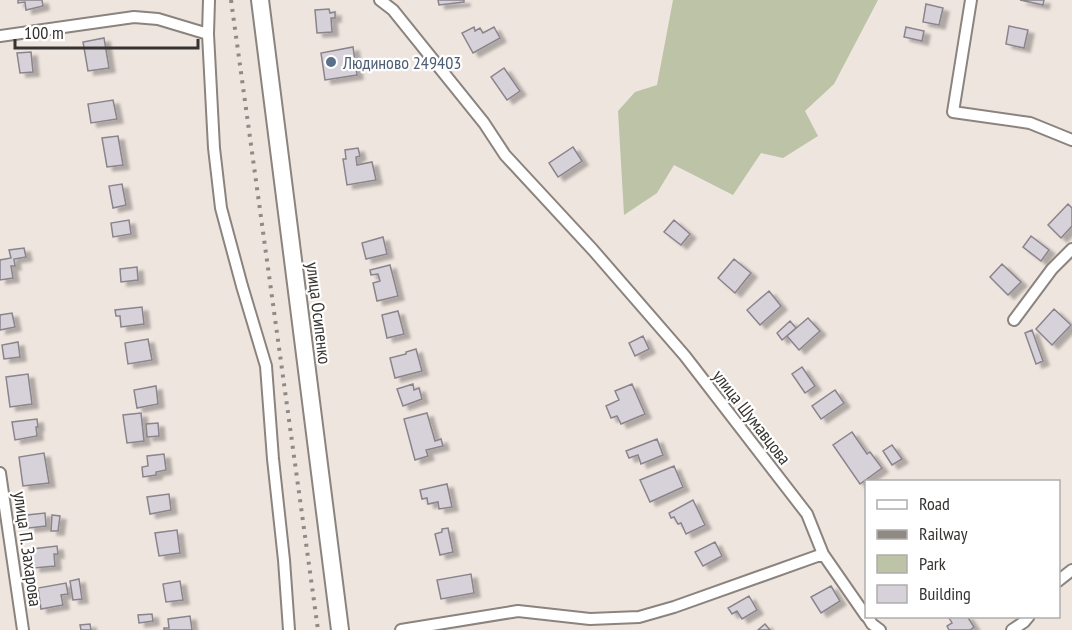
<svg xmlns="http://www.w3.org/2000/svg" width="1072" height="630" font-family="'PT Sans Narrow',sans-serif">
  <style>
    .green { fill: #bcc3a6 }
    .building { fill: #d7d1d9; stroke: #8a848c; stroke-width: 1.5; filter: url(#shadow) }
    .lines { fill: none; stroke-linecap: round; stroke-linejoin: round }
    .street-casing { stroke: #8b837d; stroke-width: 14 }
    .secondary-casing { stroke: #8b837d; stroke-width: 20 }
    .street { stroke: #fff; stroke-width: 10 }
    .secondary { stroke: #fff; stroke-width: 16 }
    .rail { stroke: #908a85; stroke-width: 4; stroke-dasharray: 3 6; stroke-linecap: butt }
    .service-dot { fill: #5c6f8a; stroke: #fff; stroke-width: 2 }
    .labels { text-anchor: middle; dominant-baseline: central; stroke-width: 4.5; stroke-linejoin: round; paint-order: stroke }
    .service-label { font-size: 18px; fill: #4e5e75; stroke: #fff; text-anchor: start }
    .street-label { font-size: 18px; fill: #363330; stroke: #fff }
  </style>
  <defs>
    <filter id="shadow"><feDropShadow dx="6" dy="4" stdDeviation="1.5" flood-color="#0004"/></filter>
  </defs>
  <rect width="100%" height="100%" fill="#efe5df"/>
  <path class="green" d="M673 0H878L834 84 805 111 818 136 783 158 761 153 733 195 674 165 657 193 624 215 618 111 635 92 657 85Z"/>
  <path class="building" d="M18 0H42L43 6 26 10 25 2 18 3Z
    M438 0H464V2L439 5Z
    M1020 0H1044L1043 5Z
    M926 4 943 8 939 25 923 22Z
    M329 9 330 13 335 12V18H331L332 32 317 33 315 10Z
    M1009 26 1028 30 1024 48 1006 44Z
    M474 27 475 31 480 28 483 33 494 27 500 38 473 53 462 33Z
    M906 27 924 31 922 41 904 37Z
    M104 38 109 68 88 71 83 42Z
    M353 47 357 75 325 80 321 53Z
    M31 52 33 72 20 73 17 53Z
    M504 68 520 91 507 100 491 77Z
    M113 100 117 119 91 123 88 104Z
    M118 136 123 165 107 167 102 138Z
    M573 147 582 161 558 177 549 163Z
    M358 148 360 156 356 157 357 165 372 162 376 180 347 185 343 159H346L345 150Z
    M122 184 126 205 113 208 109 186Z
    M1068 204 1072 208V226L1061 238 1048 225Z
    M129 220 131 234 113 237 111 223Z
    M674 220 690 234 681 245 664 232Z
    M1031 236 1049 250 1041 261 1023 247Z
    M383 237 387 254 366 259 362 243Z
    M24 248 26 257 14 259 15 266H11L13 278 0 280V260L11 258 9 250Z
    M734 259 751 273 735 293 718 278Z
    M1002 264 1021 282 1008 295 990 277Z
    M390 265 398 296 377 301 373 283 380 281 378 274 371 275 370 270Z
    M137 267 138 280 121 282 120 269Z
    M769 291 781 306 760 325 747 310Z
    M142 307 144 324 121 327 120 316H116L115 310Z
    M1054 309 1071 325 1052 345 1036 329Z
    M398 311 404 334 387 338 382 315Z
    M12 313 15 327 0 330V315Z
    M808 318 820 331 799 350 787 336Z
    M790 321 796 328 782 340 777 333Z
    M1032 330 1043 361 1036 364 1025 333Z
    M643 336 649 349 635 356 629 343Z
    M148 339 152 360 128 364 125 343Z
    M18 342 20 357 4 359 2 345Z
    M416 349 422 371 395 378 390 358 406 354V352Z
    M802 367 815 386 805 393 792 374Z
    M28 374 32 404 10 407 6 377Z
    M413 384 414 390 419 388 422 399 403 406 397 389Z
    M632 384 645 414 621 424 617 416 611 418 606 406 619 400 615 391Z
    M156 386 158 404 137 408 134 390Z
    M835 390 844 403 821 419 812 406Z
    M141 413 144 441 127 443 123 415Z
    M427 413 435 441 441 439 443 446 426 450 428 456 415 460 404 419Z
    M37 419 38 427H36L37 436 15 440 12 422Z
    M158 423 159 436 147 437 146 424Z
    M852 432 867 454 870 452 882 468 860 484 833 445Z
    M657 439 663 455 641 464 638 455 629 458 626 451Z
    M892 445 902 459 892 465 883 451Z
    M44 453 49 483 23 486 19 457Z
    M164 454 166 470 156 472V475L143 477 142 467 148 466 147 456Z
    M674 466 683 487 650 502 640 480Z
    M447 484 452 507 439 509 438 502 428 504 427 498 422 499 420 490Z
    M169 494 171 510 150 514 147 497Z
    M693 500 705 525 686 534 681 523 678 524 674 517 671 518 669 513Z
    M45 513 46 526 29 528 27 515Z
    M52 515 60 516 58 531H51Z
    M448 528 453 552 440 555 435 534 442 532V529Z
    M177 530 180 553 159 556 155 533Z
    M715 542 722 556 703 566 695 552Z
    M57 546 58 554H54L55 566 34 568 32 549Z
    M471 574 474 593 441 599 437 580Z
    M79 579 82 599 73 600 70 581Z
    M180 581 183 600 166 602 163 584Z
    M66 583 68 594 61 595 63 605 41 609 38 588Z
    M831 586 840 601 821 613 811 597Z
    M749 596 757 610 742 619 737 611 732 614 728 608Z
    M152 614 153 621 139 623 138 615Z
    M190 616 192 630H164V628H169L168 619Z
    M948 616H967L974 627 970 630H949L947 626 952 623Z
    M90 624 91 630H81L80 625Z
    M765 624 770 630H758Z"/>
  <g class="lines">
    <defs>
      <path id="street" d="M209 0 208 34 214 148 221 208 242 286 266 366 273 459 284 560 289 630
        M380 0 393 10 484 123 505 155 593 250 685 356 807 514 823 554 866 616
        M971 0 953 112 1030 123 1072 140
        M0 36 134 17 158 19 208 34
        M1014 320 1052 269 1072 249
        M0 473 23 630
        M1058 581 1072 570
        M867 616 872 624 880 630
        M401 630 518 611 590 619 639 617 674 607 823 554
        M1012 630 1024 622 1029 616"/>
      <path id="secondary" d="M260 0 340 630"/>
    </defs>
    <use href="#street" class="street-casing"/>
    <use href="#secondary" class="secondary-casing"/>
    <use href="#street" class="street"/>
    <use href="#secondary" class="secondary"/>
    <path class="rail" d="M231 0 318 630"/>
  </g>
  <circle class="service-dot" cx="331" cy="62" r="6"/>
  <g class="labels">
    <g class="service-label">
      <text x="343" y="62">Людиново 249403</text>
    </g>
    <g class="street-label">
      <text transform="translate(319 313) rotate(83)">улица Осипенко</text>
      <text transform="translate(752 417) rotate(52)">улица Шумавцова</text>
      <text transform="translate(28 549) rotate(82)">улица П. Захарова</text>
    </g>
  </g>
  <rect x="865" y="480" width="195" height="138" fill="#ffffff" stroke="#afadac" stroke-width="1.5"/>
  <rect x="877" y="500" width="30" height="9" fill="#ffffff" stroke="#afadac" stroke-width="1.5"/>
  <text x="919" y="510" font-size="18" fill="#363330">Road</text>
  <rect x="877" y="530" width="30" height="9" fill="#908a85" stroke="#afadac" stroke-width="1.5"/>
  <text x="919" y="540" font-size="18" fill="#363330">Railway</text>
  <rect x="877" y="555" width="30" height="18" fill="#bcc3a6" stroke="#afadac" stroke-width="1.5"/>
  <text x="919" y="570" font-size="18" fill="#363330">Park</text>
  <rect x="877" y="585" width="30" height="18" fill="#d7d1d9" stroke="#afadac" stroke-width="1.5"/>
  <text x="919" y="600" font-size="18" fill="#363330">Building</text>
  <path d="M15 39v9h183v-9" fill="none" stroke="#363330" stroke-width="3"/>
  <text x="24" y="39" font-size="18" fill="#363330" stroke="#ffffff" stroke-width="4.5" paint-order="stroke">100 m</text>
</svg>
